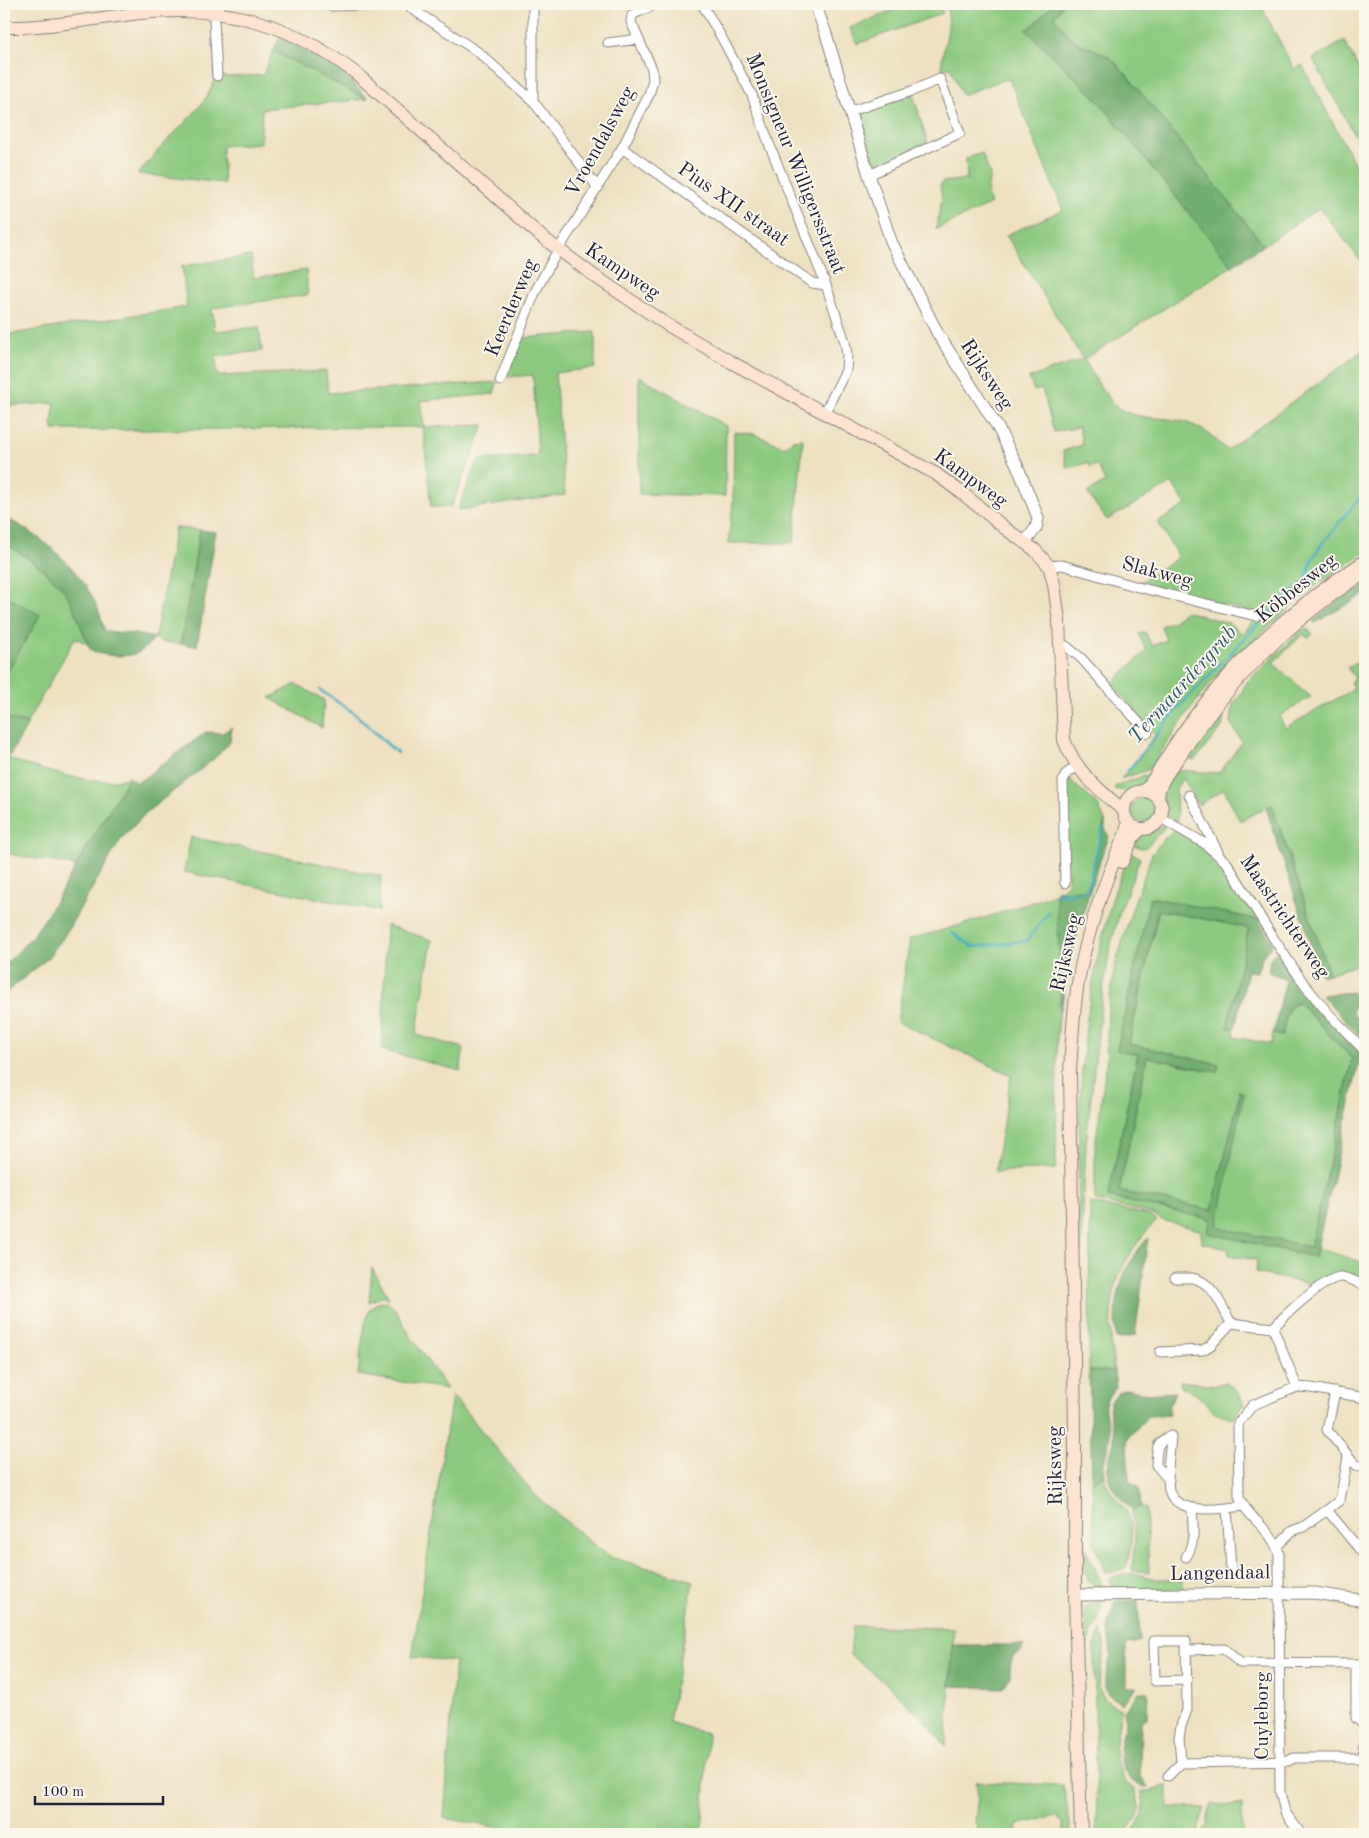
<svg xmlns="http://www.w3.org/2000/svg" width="1369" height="1838" font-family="'Old Standard TT',serif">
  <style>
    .green { fill: #8dca80; stroke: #58765e }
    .forest { fill: #72ae6e; stroke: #4a6854 }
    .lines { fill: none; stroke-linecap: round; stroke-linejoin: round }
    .stream { stroke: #43acc2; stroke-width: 2.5 }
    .minor-casing { stroke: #88827e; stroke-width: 11 }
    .tertiary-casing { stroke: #88827e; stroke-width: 13 }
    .secondary-casing { stroke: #88827e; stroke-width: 14 }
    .minor { stroke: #fff; stroke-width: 9 }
    .tertiary { stroke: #fff; stroke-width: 11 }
    .secondary { stroke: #fde4d1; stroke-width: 12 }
    .labels { text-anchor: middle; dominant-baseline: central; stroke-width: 4; stroke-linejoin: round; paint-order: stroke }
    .street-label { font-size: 20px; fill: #22223b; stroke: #fbf7ec }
    .water-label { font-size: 21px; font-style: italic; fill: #2f5971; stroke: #fbf7ec }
  </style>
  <rect width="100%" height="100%" fill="#fbf7ec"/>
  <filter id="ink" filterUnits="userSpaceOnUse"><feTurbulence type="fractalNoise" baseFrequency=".02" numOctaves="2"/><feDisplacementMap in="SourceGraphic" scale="10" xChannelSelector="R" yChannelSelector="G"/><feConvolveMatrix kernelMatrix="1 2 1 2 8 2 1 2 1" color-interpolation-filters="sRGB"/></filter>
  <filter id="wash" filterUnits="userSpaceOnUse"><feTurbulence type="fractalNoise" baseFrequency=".0096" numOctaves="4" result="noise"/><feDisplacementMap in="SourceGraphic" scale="20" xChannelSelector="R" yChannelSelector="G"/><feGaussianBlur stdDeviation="1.12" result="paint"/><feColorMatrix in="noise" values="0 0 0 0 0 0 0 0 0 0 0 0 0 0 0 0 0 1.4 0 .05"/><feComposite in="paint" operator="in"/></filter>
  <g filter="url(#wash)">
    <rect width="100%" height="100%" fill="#eee1c1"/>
    <path class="green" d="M907 4H939L943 13 857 44 850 28Z
      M945 4H1053L1034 25 1027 30C1052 55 1078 79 1102 105L1232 266 1084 359C1091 372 1106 398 1117 407 1136 421 1164 416 1185 422 1202 427 1215 439 1227 450L1365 349V553L1319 583 1295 603 1222 670 1206 688 1175 731 1150 769 1121 779 1155 735 1112 683 1146 651 1139 634 1145 632 1152 646 1166 640 1161 626 1174 621 1185 611 1229 623 1243 634 1258 614 1139 583 1176 559 1177 555 1158 522 1186 505 1172 483 1107 520 1087 493 1105 482 1097 465 1090 467 1088 463 1067 468 1063 451 1082 445 1079 427 1054 432 1042 389 1034 391 1029 378 1083 359 1006 235 1063 210 1009 79 1002 80 962 95 950 67 942 70C940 47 955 26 945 4Z
      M1063 4H1260L1294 69 1302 65 1365 183V266L1319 208 1264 245 1125 73 1110 57 1087 46 1079 44 1069 36 1054 17Z
      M1344 41 1365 80V154L1313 59Z
      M273 51 367 99 262 109 261 143 222 146 224 183 138 174C148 162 158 150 169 139 185 121 218 95 215 68L225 77 263 75Z
      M913 94 928 144 876 168 860 112Z
      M982 153 990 174 987 194 991 204 936 229 942 198 940 186 942 182 967 179 966 158Z
      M251 256 254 278 306 270 308 295 212 308 215 331 259 327 262 351 216 356 217 376 326 371 328 393 497 382 494 394 421 401 424 427 484 425 451 507H431L423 427C300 427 176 431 53 430L52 421 55 403 4 406V335L187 307 182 266Z
      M595 332V368L555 373 565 495 458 510 478 460 536 456 538 453 533 375 507 377 521 338Z
      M639 376 726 426 725 496 639 494Z
      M734 432 754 434 785 447 792 440 803 439 794 542 791 543H728L733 504Z
      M175 528 200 530 181 644 161 642 155 638Z
      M4 543C22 553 56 577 67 594 76 610 81 628 88 644L75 638 7 758C36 769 101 789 129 777L76 866 4 853Z
      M1305 627 1313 634 1308 638 1303 634 1273 663 1311 697 1279 716 1285 728 1354 689 1350 682 1355 678 1348 669V666L1365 661V962L1329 974 1272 805 1240 821 1224 789 1199 805 1183 778 1176 789 1177 822 1168 817 1166 814 1162 795 1164 787 1176 770 1218 773 1221 771 1242 742 1231 723 1233 704 1239 697 1247 682Z
      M296 684 324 700 322 728 270 698Z
      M1226 702 1222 727 1195 760 1185 759 1183 755Z
      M1150 774 1144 786 1125 791 1114 789 1117 785Z
      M1068 775 1074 784 1098 805 1105 821 1088 890 1057 891 1061 989 1057 1042 1056 1169 995 1172 1011 1075 897 1022 910 939C947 929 983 919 1018 907 1034 901 1056 896 1068 884L1066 784Z
      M1131 810a12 12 0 1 1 24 0a12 12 0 1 1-24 0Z
      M1162 825H1167L1146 847 1142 848 1133 845 1142 834 1154 830Z
      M1174 829 1216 857 1230 874 1259 920 1150 897 1117 1049 1138 1054 1108 1197 1211 1219 1208 1233 1315 1257 1317 1248 1365 1263V1283L1345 1276 1320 1286 1256 1273 1257 1260 1229 1255 1228 1248 1202 1243 1201 1232 1199 1230 1162 1220 1149 1213 1097 1201 1095 1200V1147L1106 1065 1108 1010 1115 966 1133 906 1152 854 1162 841Z
      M191 837 381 876 379 911 184 872Z
      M1131 852 1140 858 1120 911 1111 944 1103 989 1086 1143 1081 1253 1079 1255C1078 1147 1076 1040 1103 935 1110 906 1117 878 1131 852Z
      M1159 909 1247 928 1248 931 1228 1028H1234V1037L1271 1044 1273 1034 1282 1036C1285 1024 1285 1006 1298 1002L1352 1058 1340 1118 1310 1248 1217 1227 1240 1093 1212 1210 1119 1191 1147 1057 1216 1072 1218 1064 1129 1044Z
      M386 925 432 940 416 1035 464 1048 460 1071 382 1050Z
      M1090 1203 1148 1215 1157 1221C1150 1226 1144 1234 1139 1241 1107 1282 1108 1322 1114 1371H1089Z
      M372 1268 389 1298 381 1297 369 1302Z
      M381 1302 389 1303 395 1309 411 1337 447 1389 358 1375C360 1361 363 1318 371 1308 373 1305 377 1303 381 1302Z
      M1180 1381 1216 1385 1225 1382C1235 1387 1240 1395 1244 1405L1237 1412 1235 1417C1207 1420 1206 1391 1181 1388Z
      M452 1395 536 1496 600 1550 610 1557 693 1581 669 1722 708 1734 702 1834H533L444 1818 455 1661 412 1657Z
      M1104 1475C1108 1495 1122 1501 1129 1516 1134 1529 1131 1559 1124 1570L1106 1573 1094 1544 1092 1482Z
      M1141 1506 1146 1508 1149 1572 1132 1570 1135 1537 1132 1510Z
      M1085 1547 1100 1580 1101 1588C1080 1582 1085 1565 1085 1547Z
      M1134 1573 1156 1579H1183V1589L1112 1588 1109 1579 1111 1577Z
      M1102 1601 1098 1620 1086 1647 1085 1608 1091 1604Z
      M853 1626 954 1628 946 1746 924 1720 888 1685 850 1655Z
      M1101 1630C1102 1635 1104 1640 1104 1645 1104 1672 1086 1695 1121 1709L1115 1750 1116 1760 1125 1782 1134 1789 1140 1809 1137 1818 1128 1829 1126 1834H1097L1094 1649Z
      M976 1782 1063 1785 1072 1834H1064L1063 1824 1056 1816 1016 1825 1017 1834H981L975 1823 978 1796Z
      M1165 1786H1168V1807L1205 1808 1199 1826V1834H1132C1141 1814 1148 1816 1141 1791H1151Z
      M1211 1804 1242 1805V1834H1203L1204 1828 1207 1827V1817Z"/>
    <path class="forest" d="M1053 4H1063L1054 17 1069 36 1079 44 1087 46 1110 57 1125 73 1264 245 1232 266 1102 105C1078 79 1051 55 1026 30L1034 25Z
      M280 37 338 68 368 98 367 99 273 51Z
      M4 517C42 536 81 568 98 609 101 616 102 624 105 631L135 634 155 638C150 643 143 651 137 653 126 658 99 656 90 649 82 631 77 612 67 595 57 577 22 553 4 543Z
      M200 530 216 532 197 646 181 644Z
      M1365 583V594L1315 623 1313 621 1336 602Z
      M4 595 40 615 4 678Z
      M4 717 28 724 8 759 4 757Z
      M232 727 230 742 215 758 147 812 121 839 63 938 47 959 4 994V965C20 951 32 937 44 920L129 777 137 783 206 732 223 733Z
      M1272 805 1329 974 1321 976 1266 808Z
      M1105 821V829L1109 837C1087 894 1071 950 1061 1010V989L1056 891 1088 890Z
      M1150 897 1259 920 1273 944 1262 957 1257 972 1248 971 1235 1027 1227 1028 1248 931V928L1158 910 1129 1044 1219 1064 1217 1072 1147 1057 1119 1191 1212 1210 1240 1093 1238 1091 1244 1093 1243 1097 1217 1227 1310 1247 1340 1118 1352 1058 1298 1002C1285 1006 1285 1025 1282 1036L1273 1034 1286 979 1268 972 1270 959 1277 950 1320 1009 1361 1054 1315 1257 1208 1233 1210 1219 1108 1197 1138 1054 1117 1050Z
      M1365 991V1012L1359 1006 1353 1007 1352 1011 1354 1016 1362 1020 1365 1019V1041L1321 995Z
      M1148 1238 1135 1336 1116 1339C1112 1301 1122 1266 1148 1238Z
      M1089 1371H1114L1116 1387C1111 1392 1107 1398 1105 1404 1103 1414 1110 1423 1110 1432 1110 1447 1102 1460 1104 1475L1092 1482Z
      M1128 1389 1146 1394 1175 1392 1169 1407V1415L1148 1416 1128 1438 1127 1443 1129 1481 1139 1488 1141 1506 1132 1510C1123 1501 1113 1491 1109 1479 1105 1466 1112 1453 1114 1441 1117 1425 1102 1410 1115 1396 1118 1392 1122 1390 1128 1389Z
      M1138 1600 1140 1640 1135 1643 1126 1644V1687H1137L1122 1704 1108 1694 1105 1687V1678L1111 1655 1108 1629 1115 1601Z
      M953 1645H1024L1020 1652 1013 1656 1010 1667V1677L1003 1688 950 1686Z
      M1139 1692H1148L1147 1718 1141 1721 1140 1775 1148 1787C1131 1787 1118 1767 1120 1750 1121 1736 1127 1725 1124 1711Z"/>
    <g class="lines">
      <path class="stream" d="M1264 618 1306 579 1312 561 1318 549 1365 491
        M320 690 354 713 397 753
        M1127 772 1180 706 1262 620
        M1055 895 1056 893H1076L1087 890 1103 828
        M951 932 973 947 1027 941 1048 912"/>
    </g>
  </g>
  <g filter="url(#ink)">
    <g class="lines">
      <defs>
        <path id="minor" d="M321 4 332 6 396 4
          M409 4 412 9 478 52 533 101 598 188
          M702 4 723 40 752 95 770 146 826 285 845 342 847 355 846 370 824 414
          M608 43 639 39
          M217 76 214 21 221 4
          M533 101V4
          M851 111 912 91 940 79 960 133 869 175
          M622 148 812 283 826 285
          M500 381 536 290 558 250 622 148 649 95 653 80 652 69 631 22 632 15 656 4
          M1049 566 1062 565 1138 587 1256 616
          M1060 646H1066L1081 658 1148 733
          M1189 795 1218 852
          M1161 818 1204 843 1227 863 1272 936 1304 984 1329 1014 1365 1051
          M1065 883 1063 781 1066 774 1077 766
          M1175 1278C1181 1278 1187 1278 1192 1278 1213 1281 1222 1307 1231 1323L1273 1328
          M1160 1352 1203 1350 1211 1345 1231 1323
          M1297 1387 1273 1328C1286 1314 1321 1281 1339 1277 1347 1276 1358 1283 1365 1286
          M1335 1392 1327 1430 1356 1465 1365 1467
          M1169 1480 1156 1465C1157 1449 1155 1442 1171 1436 1170 1453 1166 1473 1169 1490 1175 1516 1224 1509 1243 1506
          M1227 1508 1231 1569
          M1327 1510 1340 1500 1348 1457
          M1277 1546 1292 1531 1303 1527 1327 1510 1365 1556
          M1186 1557C1196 1542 1193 1526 1192 1509
          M1187 1650 1224 1649 1240 1663 1365 1664
          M1356 1664V1718L1363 1724H1365
          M1362 1760 1364 1757 1363 1744
          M1181 1763 1179 1737 1181 1726 1187 1710 1186 1641H1154L1155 1681 1186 1680
          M1168 1776 1181 1763 1288 1761 1294 1758H1359L1365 1762V1778
          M1301 1834 1285 1812 1280 1792 1279 1554C1272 1528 1248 1520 1239 1496L1238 1423 1253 1405 1297 1387 1311 1388 1365 1398"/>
        <path id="tertiary" d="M815 4 826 34 869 175 891 241 938 334 997 426 1017 465 1035 510 1038 518 1036 528 1025 542
          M1075 1595 1315 1593 1365 1601"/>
        <path id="secondary" d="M4 27C50 28 95 18 140 13 225 4 291 23 358 75L542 237 593 275 666 324 731 362 936 474 962 493 1006 529 1035 550 1049 566 1054 584 1059 621 1064 740C1077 773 1097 788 1123 810
          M1124 810a19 19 0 1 1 38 0a19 19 0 1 1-38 0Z
          M1144 791C1153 783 1157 772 1164 762 1174 745 1186 728 1198 712 1244 652 1302 601 1365 561
          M1158 798C1158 783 1172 767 1181 754 1228 682 1291 618 1365 573
          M1122 862 1133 837 1141 829
          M1081 1834 1075 1595V1431L1070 1072C1072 1040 1073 1008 1079 977 1088 927 1106 878 1126 832L1128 822"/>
      </defs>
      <use href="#minor" class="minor-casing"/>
      <use href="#tertiary" class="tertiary-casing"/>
      <use href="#secondary" class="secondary-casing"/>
      <use href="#minor" class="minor"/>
      <use href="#tertiary" class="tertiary"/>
      <use href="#secondary" class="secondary"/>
    </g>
  </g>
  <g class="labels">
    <g class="street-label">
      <text transform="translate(601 142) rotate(-61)">Vroendalsweg</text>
      <text transform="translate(795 164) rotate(68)">Monsigneur Willigersstraat</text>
      <text transform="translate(733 205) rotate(35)">Pius XII straat</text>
      <text transform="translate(622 272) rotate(34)">Kampweg</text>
      <text transform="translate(512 308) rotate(-67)">Keerderweg</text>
      <text transform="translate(986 375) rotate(57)">Rijksweg</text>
      <text transform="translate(970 479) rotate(36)">Kampweg</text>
      <text transform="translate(1157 573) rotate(15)">Slakweg</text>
      <text transform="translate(1297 589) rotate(-39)">Köbbesweg</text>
      <text transform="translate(1284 917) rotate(56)">Maastrichterweg</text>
      <text transform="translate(1067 953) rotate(-77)">Rijksweg</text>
      <text transform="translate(1056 1466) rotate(-91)">Rijksweg</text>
      <text transform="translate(1220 1574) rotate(-1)">Langendaal</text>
      <text transform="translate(1263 1716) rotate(-90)">Cuyleborg</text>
    </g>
    <g class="water-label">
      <text transform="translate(1183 685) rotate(-48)">Termaardergrub</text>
    </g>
  </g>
  <rect width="1369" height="1838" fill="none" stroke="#fbf7ec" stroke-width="20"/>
  <path d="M35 1796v8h128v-8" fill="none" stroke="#22223b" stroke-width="2.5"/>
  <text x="42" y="1796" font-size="15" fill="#22223b" stroke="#fbf7ec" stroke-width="4" paint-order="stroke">100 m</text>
</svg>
